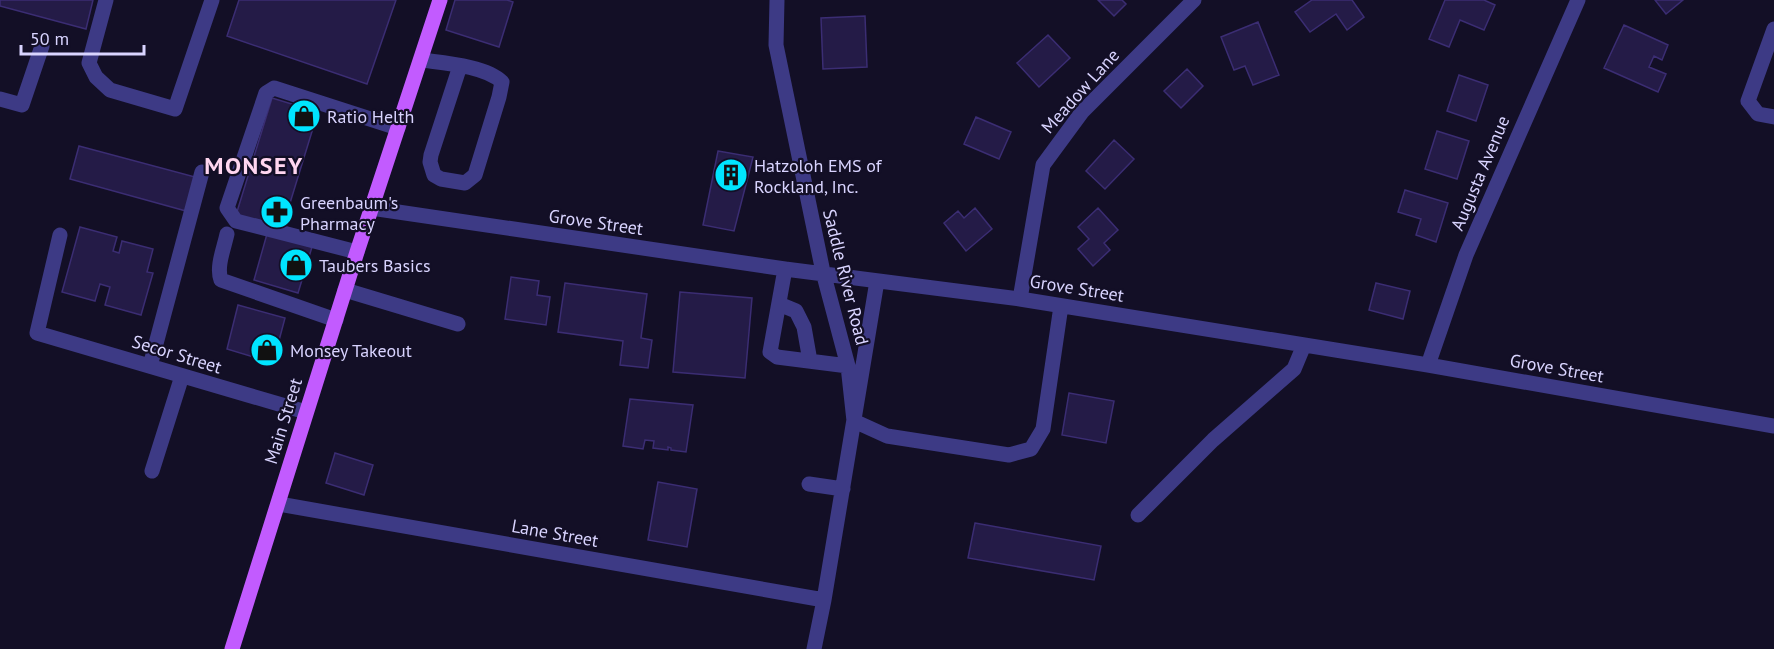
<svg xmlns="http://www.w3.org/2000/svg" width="1774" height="649" font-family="'PT Sans',sans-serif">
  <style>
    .building { fill: #241b47; stroke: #3b2d73; stroke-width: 1.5 }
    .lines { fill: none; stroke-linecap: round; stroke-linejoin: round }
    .minor { stroke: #3d3a85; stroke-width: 15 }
    .major { stroke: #c25bff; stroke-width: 15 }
    .labels { text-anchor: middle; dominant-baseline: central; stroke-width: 4.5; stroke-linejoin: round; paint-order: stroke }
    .street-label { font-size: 18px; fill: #d9d4ff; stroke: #130f26 }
    .poi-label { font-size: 18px; fill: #d9d4ff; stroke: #130f26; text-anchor: start }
    .district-label { font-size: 24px; font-weight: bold; letter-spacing: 1.5px; fill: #ffd6f0; stroke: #130f26 }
  </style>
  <rect width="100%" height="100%" fill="#130f26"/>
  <path class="building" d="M0 0H93L86 29 0 6Z
    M239 0H396L367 84 227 36Z
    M455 0H507L513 2 499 47 446 30Z
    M1098 0H1122L1126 4 1114 16Z
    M1312 0H1352L1364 17 1347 30 1336 14 1310 32 1295 12Z
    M1445 0H1484L1495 5 1484 30 1460 20 1449 47 1429 39Z
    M1655 0H1683L1666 14Z
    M865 16 867 67 823 69 821 18Z
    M1258 22 1279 75 1253 85 1245 66 1234 70 1221 37Z
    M1624 25 1668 45 1662 60 1654 56 1649 67 1666 74 1658 92 1604 68Z
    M1048 35 1070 58 1039 87 1017 63Z
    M1187 69 1203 86 1181 108 1164 91Z
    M1459 75 1488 85 1476 121 1447 111Z
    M272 98 318 112 282 229 236 215Z
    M976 117 1011 132 999 159 964 144Z
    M1437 131 1469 141 1457 179 1425 169Z
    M1114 140 1134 159 1105 189 1086 171Z
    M79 146 195 177 186 211 70 179Z
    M718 151 753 157 734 231 703 225Z
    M1405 190 1448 203 1436 242 1416 235 1421 219 1398 212Z
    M975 208 992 229 966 251 944 223 958 211 964 218Z
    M1098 208 1118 230 1104 243 1110 250 1093 266 1078 249 1089 239 1078 227Z
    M80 227 117 237 113 251 119 253 122 241 153 249 147 272 153 273 141 315 105 305 110 287 100 284 95 301 62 292Z
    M267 234 312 247 298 293 254 280Z
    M511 277 539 281 537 295 550 297 546 325 505 319Z
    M565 283 647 294 641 338 652 340 648 368 620 365 623 341 558 332Z
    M1376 283 1410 291 1403 319 1369 310Z
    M680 292 752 298 745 378 673 372Z
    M238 305 285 318 273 363 227 349Z
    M1069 393 1114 401 1106 443 1062 435Z
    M630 399 693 405 686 452 671 450V448L668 447V450L653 448 654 441 645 440 643 449 623 446Z
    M335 453 373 465 364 495 326 483Z
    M658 482 697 489 687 547 648 540Z
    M975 523 1101 546 1094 580 968 558Z"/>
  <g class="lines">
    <path class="minor" d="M106 0 89 63 96 77 110 90 175 109 212 0
      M777 0 776 45 823 272 848 366 854 421 887 436 1009 455 1031 449 1043 429 1061 306
      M1774 29 1748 101 1758 114 1774 117
      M422 60C444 63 486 66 502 82L499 97 475 175 465 183 441 179 434 175 430 162 431 155 460 66
      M0 99 22 105 42 46
      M371 208 785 269 1020 299 1428 365 1774 426
      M227 234C224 248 216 267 221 280L336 320
      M60 235 37 333 306 412
      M357 252 236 221 227 208 266 93 274 88 398 128
      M785 269 770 352 777 357 848 366
      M345 290 458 324
      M1020 299 1043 165 1082 112 1194 0
      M779 304 796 311 804 327 810 361
      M1428 365 1466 255 1578 0
      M150 366 202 172
      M152 471 182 376
      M809 484 843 489
      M279 504 824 600
      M1138 515 1213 440 1294 369 1304 345
      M814 649 824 600 877 281"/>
    <path class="major" d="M232 649 357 252 440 0"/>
  </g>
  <defs>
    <symbol id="shop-disc" viewBox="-11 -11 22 22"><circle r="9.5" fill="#00e5ff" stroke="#130f26"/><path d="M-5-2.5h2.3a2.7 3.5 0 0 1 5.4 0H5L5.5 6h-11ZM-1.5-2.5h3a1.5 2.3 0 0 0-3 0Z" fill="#111"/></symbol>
    <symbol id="building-disc" viewBox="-11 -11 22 22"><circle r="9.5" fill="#00e5ff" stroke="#130f26"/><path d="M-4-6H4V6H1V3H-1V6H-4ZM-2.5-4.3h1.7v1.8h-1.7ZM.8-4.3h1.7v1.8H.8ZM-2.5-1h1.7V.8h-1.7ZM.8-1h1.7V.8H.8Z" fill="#111"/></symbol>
    <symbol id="pharmacy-disc" viewBox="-11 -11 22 22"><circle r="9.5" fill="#00e5ff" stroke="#130f26"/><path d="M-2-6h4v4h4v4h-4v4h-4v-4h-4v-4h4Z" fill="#111"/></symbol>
  </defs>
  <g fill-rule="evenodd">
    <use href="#shop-disc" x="285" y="97" width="38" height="38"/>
    <use href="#building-disc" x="712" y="156" width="38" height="38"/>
    <use href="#pharmacy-disc" x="258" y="193" width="38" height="38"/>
    <use href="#shop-disc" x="277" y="246" width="38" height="38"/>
    <use href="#shop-disc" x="248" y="331" width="38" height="38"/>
  </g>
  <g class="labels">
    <g class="street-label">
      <text transform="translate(1080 91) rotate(-48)">Meadow Lane</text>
      <text transform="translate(1480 173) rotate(-67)">Augusta Avenue</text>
      <text transform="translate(596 222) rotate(8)">Grove Street</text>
      <text transform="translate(846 277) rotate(76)">Saddle River Road</text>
      <text transform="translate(1077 288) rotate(9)">Grove Street</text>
      <text transform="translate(177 354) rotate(17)">Secor Street</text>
      <text transform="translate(1557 368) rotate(10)">Grove Street</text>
      <text transform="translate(283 421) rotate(-73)">Main Street</text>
      <text transform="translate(555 533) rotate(10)">Lane Street</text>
    </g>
    <g class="poi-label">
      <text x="327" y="116">Ratio Helth</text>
      <text x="754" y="165">Hatzoloh EMS of<tspan x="754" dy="21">Rockland, Inc.</tspan></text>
      <text x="300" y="202">Greenbaum's<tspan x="300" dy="21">Pharmacy</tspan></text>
      <text x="319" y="265">Taubers Basics</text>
      <text x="290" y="350">Monsey Takeout</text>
    </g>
    <g class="district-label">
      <text x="254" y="165">MONSEY</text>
    </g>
  </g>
  <path d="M21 45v9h123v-9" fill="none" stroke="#d9d4ff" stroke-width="3"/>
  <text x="30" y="45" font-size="18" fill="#d9d4ff" stroke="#130f26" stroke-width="4.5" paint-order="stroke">50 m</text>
</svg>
